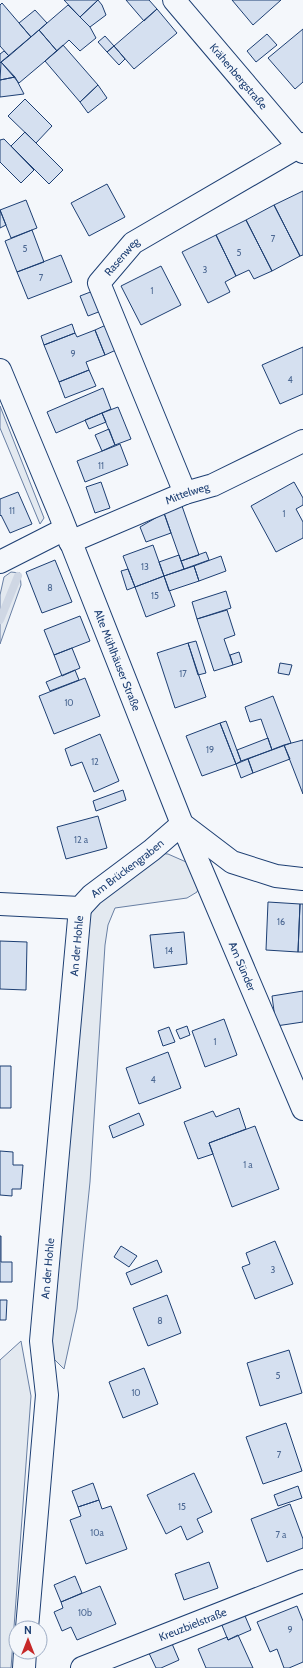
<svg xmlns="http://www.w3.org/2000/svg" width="303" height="1668" font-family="Cabin,sans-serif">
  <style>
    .green { fill: #e3e9f0; stroke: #687fa3 }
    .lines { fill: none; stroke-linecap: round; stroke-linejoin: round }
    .stream { stroke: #cfd7e4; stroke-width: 8 }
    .building { fill: #d5e0f0; stroke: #1d3f73 }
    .street-casing { stroke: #1d3f73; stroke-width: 24 }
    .street { stroke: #f4f7fb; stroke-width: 22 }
    .labels { text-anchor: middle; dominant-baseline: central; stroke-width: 3; stroke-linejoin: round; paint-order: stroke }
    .number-label { font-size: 9px; fill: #4b6792 }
    .street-label { font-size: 11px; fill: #1d3f73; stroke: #f4f7fb }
  </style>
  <rect width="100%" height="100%" fill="#f4f7fb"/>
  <path class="green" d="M0 406 44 518 40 524 0 428Z
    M11 572 20 573 21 585 0 644V595L4 577Z
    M155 853 168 854 193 865 201 881 197 892 187 898 115 908 108 925 105 945 90 1182 77 1309 64 1369 51 1356 85 910Z
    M21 1341 31 1396 11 1668H0V1360Z"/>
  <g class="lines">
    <path class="stream" d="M0 620 18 576"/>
  </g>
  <path class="building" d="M64 0H98L80 17Z
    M98 0 102 5 106 15 90 27 80 17Z
    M126 0H149L157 9 144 21Z
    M232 0H281L253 25Z
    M2 3 31 37 9 56 0 46V5Z
    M68 5 90 27 96 38 80 51 69 40 57 51 39 30Z
    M157 9 177 33 134 69 114 46Z
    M35 10 47 23 31 37 19 23Z
    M303 29V82L295 89 268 58Z
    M39 30 57 51 19 83 1 62Z
    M267 34 277 45 256 62 247 51Z
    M105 36 114 46 107 52 98 42Z
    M63 45 98 85 80 102 45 61Z
    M114 46 125 59 119 65 107 52Z
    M4 51 9 56 0 63V54Z
    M1 62 15 77 0 80Z
    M15 77 24 94 0 97V80Z
    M98 85 107 98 88 113 80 102Z
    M25 99 52 126 36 143 8 116Z
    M25 132 63 170 49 184 11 146Z
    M4 139 34 170 21 183 0 162V140Z
    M107 184 125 217 89 236 71 203Z
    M303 191V255L300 256 274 205Z
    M26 200 37 228 11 238 0 210Z
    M274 205 300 256 272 271 246 220Z
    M0 210 6 225 0 228Z
    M246 220 272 271 254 279 249 270 236 276 216 235Z
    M32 230 44 262 17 272 5 241Z
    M216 235 236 276 225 282 230 292 208 303 182 252Z
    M61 255 72 282 28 299 17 272Z
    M161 266 181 305 141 325 121 286Z
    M93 291 101 311 88 316 80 296Z
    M72 324 75 333 44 345 41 336Z
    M106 325 116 350 105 355 95 330Z
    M95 330 105 355 86 362 89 370 59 382 44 345 75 333 77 337Z
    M303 347V394L280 404 262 365Z
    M89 370 96 386 65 398 59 382Z
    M103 388 111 409 56 433 47 412Z
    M118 407 131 439 115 445 102 413Z
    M102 413 106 422 89 429 85 420Z
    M109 429 115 445 102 451 95 435Z
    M120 444 128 465 85 482 77 461Z
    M101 482 110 508 95 513 86 487Z
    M294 482 303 498V505L296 509 303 522V538L276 552 251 506Z
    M18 492 32 524 10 533 1 515 0 516V499Z
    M182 506 199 555 181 561 164 513Z
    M164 513 171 533 146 542 140 527Z
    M153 545 164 576 135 587 123 556Z
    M206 552 209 560 184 569 181 561Z
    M179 555 184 569 164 576 159 562Z
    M221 556 226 571 199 581 194 566Z
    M55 560 72 602 42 613 26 572Z
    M194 566 199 581 169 591 164 576Z
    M128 569 135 587 127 590 121 571Z
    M164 576 175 606 146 617 135 587Z
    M226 591 231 608 197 619 192 602Z
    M227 610 235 635 224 639 233 665 214 671 197 619Z
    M80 616 90 641 54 655 44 630Z
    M196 641 206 673 198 675 188 643Z
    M188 643 206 697 175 708 157 653Z
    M72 648 80 668 62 676 54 655Z
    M239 652 242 662 233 665 230 655Z
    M280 663 292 665 289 675 278 673Z
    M75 670 79 680 50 691 46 682Z
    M85 678 100 716 54 734 39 696Z
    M273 696 291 743 272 750 261 719 250 722 245 707Z
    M226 721 241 761 236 764 220 723Z
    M220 723 236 764 202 776 186 736Z
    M100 734 119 781 94 792 82 762 71 766 65 749Z
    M268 738 272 750 241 761 237 750Z
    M303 740V794L284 745Z
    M284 745 290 759 253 773 248 759Z
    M248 759 253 773 241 778 236 764Z
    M123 790 126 800 96 811 93 801Z
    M98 816 107 848 66 859 57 827Z
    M268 902 300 904 298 952 266 950Z
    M300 904H303V952H298Z
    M184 932 187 964 154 968 150 935Z
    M0 941 27 942 26 990 0 989Z
    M303 991V1022L276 1026 272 996Z
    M224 1019 237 1055 205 1067 192 1031Z
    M187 1026 190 1035 180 1039 176 1030Z
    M169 1027 175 1042 163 1046 158 1031Z
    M168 1052 181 1088 139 1104 126 1068Z
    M0 1066H11V1108H0Z
    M239 1108 246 1129 209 1143 213 1154 198 1159 184 1122 213 1111 216 1117Z
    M139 1113 144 1125 113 1138 109 1126Z
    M255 1126 279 1189 232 1207 209 1143Z
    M0 1151 13 1152V1165H23L21 1189H12V1196L0 1195Z
    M0 1236H1V1262H12V1282H0Z
    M275 1241 293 1284 255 1299 242 1267 250 1264 246 1253Z
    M121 1246 137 1256 129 1267 114 1257Z
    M157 1260 162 1272 131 1285 126 1273Z
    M167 1295 181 1333 148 1346 133 1308Z
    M0 1300H7L6 1320H0Z
    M289 1350 302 1393 260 1406 247 1363Z
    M144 1368 158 1404 123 1418 109 1382Z
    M286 1423 302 1471 263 1484 246 1437Z
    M194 1473 212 1512 197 1519 203 1532 187 1540 181 1526 166 1534 147 1495Z
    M93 1483 99 1500 78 1507 72 1491Z
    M298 1486 302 1498 278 1506 274 1495Z
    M99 1500 102 1509 111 1506 127 1549 86 1564 70 1520 81 1516 78 1507Z
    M290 1504 303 1539V1548L267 1562 251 1519Z
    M209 1562 218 1588 184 1600 175 1574Z
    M75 1576 82 1593 61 1602 54 1585Z
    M100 1586 116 1624 77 1640 71 1627 62 1631 54 1612 63 1608 61 1602Z
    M297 1606 303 1621V1662L289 1668H284L277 1649 270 1652 257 1622Z
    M242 1609 251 1630 228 1640 219 1618Z
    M238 1635 253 1668H206L198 1649 227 1637 228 1640Z
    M170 1639 179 1660 161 1668H156L147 1649Z"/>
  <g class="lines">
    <defs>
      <g id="street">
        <path id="s1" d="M174 0 303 152"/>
        <path id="s2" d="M0 370 59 512 182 824 232 862 276 876 303 879"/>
        <path id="s3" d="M185 493 99 283 133 243 303 144"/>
        <path id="s4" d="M70 542 185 493 213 485 303 441"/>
        <path d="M0 562 65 529"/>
        <path id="s5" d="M0 904 80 908 92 895 152 850 182 824 303 1109"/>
        <path id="s6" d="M27 1628 47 1395 41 1341 80 908"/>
        <path d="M24 1668 25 1652"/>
        <path id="s7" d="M82 1668 303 1581"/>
      </g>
    </defs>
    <use href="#street" class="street-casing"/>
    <use href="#street" class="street"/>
  </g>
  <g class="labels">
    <g class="number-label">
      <text x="273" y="238">7</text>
      <text x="25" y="248">5</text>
      <text x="239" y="252">5</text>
      <text x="205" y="269">3</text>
      <text x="41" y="277">7</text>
      <text x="152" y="290">1</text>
      <text x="73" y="353">9</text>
      <text x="290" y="379">4</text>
      <text x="101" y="465">11</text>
      <text x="12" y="510">11</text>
      <text x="284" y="513">1</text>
      <text x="145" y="566">13</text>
      <text x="50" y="587">8</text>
      <text x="155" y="595">15</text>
      <text x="183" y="673">17</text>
      <text x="69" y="702">10</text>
      <text x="210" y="749">19</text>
      <text x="95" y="761">12</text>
      <text x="81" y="839">12 a</text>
      <text x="281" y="921">16</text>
      <text x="169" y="950">14</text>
      <text x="215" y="1041">1</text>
      <text x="153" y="1079">4</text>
      <text x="248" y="1164">1 a</text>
      <text x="273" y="1269">3</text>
      <text x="160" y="1320">8</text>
      <text x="278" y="1375">5</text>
      <text x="136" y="1392">10</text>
      <text x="279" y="1454">7</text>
      <text x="182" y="1506">15</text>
      <text x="97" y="1532">10a</text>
      <text x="281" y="1534">7 a</text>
      <text x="85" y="1612">10b</text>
      <text x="290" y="1629">9</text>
    </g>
    <g class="street-label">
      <text stroke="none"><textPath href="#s1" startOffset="100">Krähenbergstraße</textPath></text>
      <text stroke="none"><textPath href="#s3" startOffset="262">Rasenweg</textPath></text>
      <text stroke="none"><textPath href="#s4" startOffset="127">Mittelweg</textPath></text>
      <text stroke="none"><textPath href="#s2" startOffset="313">Alte Mühlhäuser Straße</textPath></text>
      <text stroke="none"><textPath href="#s5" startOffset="142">Am Brückengraben</textPath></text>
      <text stroke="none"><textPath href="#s6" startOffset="685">An der Hohle</textPath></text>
      <text stroke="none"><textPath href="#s5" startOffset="367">Am Sünder</textPath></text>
      <text stroke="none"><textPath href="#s6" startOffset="361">An der Hohle</textPath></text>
      <text stroke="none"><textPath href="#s7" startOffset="119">Kreuzbielstraße</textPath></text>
    </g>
  </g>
  <g transform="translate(28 1640)"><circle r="19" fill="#f4f7fb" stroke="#9eadc5"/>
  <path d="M0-3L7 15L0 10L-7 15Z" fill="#c62828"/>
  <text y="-6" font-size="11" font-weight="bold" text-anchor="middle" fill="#1d3f73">N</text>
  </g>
</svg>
